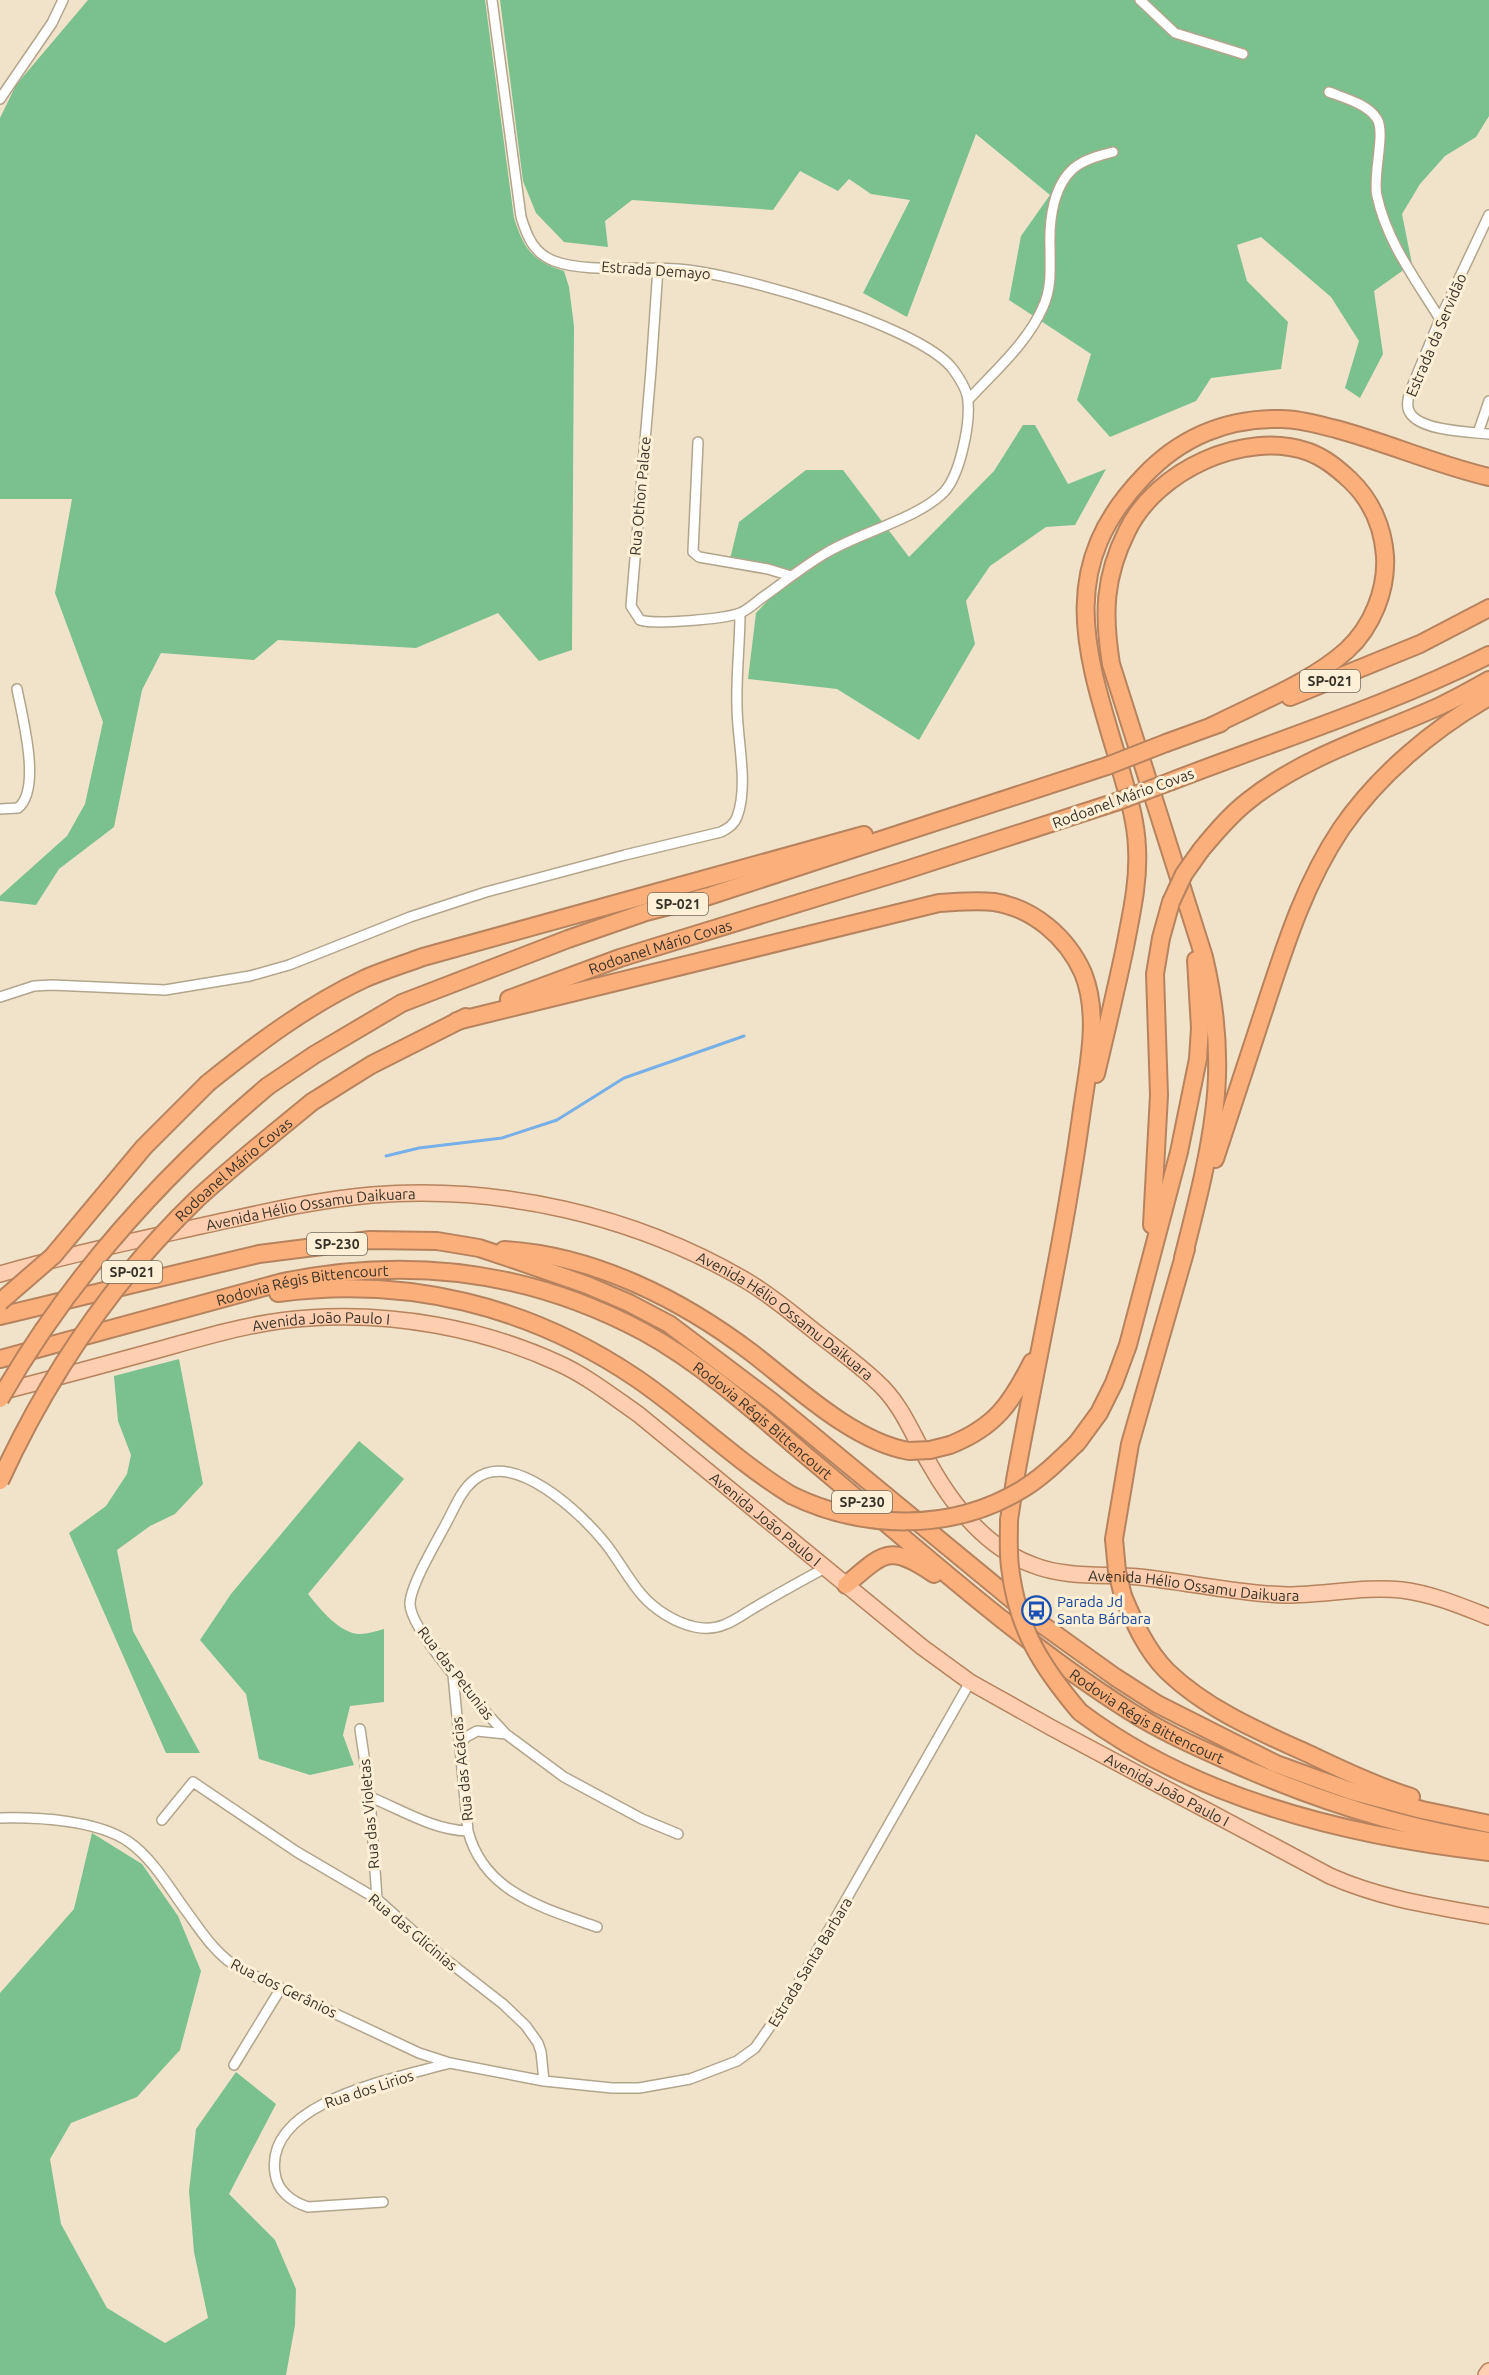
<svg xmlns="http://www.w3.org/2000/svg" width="1489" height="2375" font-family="Ubuntu,sans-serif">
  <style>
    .forest { fill: #7ac18e }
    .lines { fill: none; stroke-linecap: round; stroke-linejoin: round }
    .stream { stroke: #77afe9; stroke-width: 3 }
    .street-casing { stroke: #b2a58c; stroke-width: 12 }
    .primary-casing { stroke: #b6835e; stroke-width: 18 }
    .highway-casing { stroke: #b6835e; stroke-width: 20 }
    .street { stroke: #fff; stroke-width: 9 }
    .primary { stroke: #fdcfb0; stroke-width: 15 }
    .highway { stroke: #fbaf7b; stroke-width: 16 }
    .highway-bridge-casing { stroke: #b6835e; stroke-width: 20; stroke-linecap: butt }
    .highway-bridge { stroke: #fbaf7b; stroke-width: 16 }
    .labels { text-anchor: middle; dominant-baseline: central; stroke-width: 6; stroke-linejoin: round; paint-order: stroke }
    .shield { fill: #fef0d6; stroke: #736b5c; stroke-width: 1.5 }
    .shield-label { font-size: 14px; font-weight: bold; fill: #373228 }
    .street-label { font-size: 15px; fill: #373228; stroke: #fef0d6 }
    .transit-label { font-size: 15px; fill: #164399; stroke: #fef0d6; text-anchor: start }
  </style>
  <rect width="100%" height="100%" fill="#f1e3c9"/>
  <path class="forest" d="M88 0H485L514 218C524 249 532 261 564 271L569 287 574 326 572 650 539 661 498 613 416 648 278 640 254 660 161 653 142 690 114 827 59 869 36 905 0 901V896L67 836 85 804 103 722 55 593 72 499H0V118L16 85Z
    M500 0H1489V116L1476 137 1445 156 1420 184 1402 214 1412 264 1374 291 1383 354 1360 398 1345 388 1359 341 1331 297 1261 237 1237 245 1247 281 1288 322 1281 369 1211 378 1196 401 1110 437 1077 400 1091 354 1009 300 1021 236 1050 195 976 134 907 317 863 293 910 200 871 194 849 179 838 191 800 171 773 210 632 200 605 221 608 247 564 242 536 213 523 181Z
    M1023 425H1035L1068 484 1106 469 1075 525 1046 527 990 566 966 601 975 644 919 740 837 689 748 679 756 613 787 581 773 567 730 559 739 522 806 470H843L909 557 994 471Z
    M179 1359 203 1484 175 1514 150 1526 117 1550 133 1631 200 1753H166L69 1533 106 1506 127 1474 131 1455 118 1421 114 1376Z
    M359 1441 404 1479 308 1594C320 1609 340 1634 360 1634 368 1634 376 1631 384 1629V1702L350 1706 343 1735 354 1765 310 1775 259 1759 246 1694 200 1640 231 1594Z
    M92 1833 142 1864 178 1916 201 1971 180 2050 137 2097 71 2123 50 2159 61 2224 107 2308 165 2343 208 2318 194 2252 189 2191 196 2129 236 2072 276 2104 229 2194 275 2240 296 2289 295 2325 286 2375H0V1993L74 1909Z"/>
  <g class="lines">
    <path class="stream" d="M386 1156 419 1148 502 1138 557 1120 624 1078 744 1036"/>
    <defs>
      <path id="street" d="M492 0 521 217C527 236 533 253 554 261 585 273 641 266 677 269 735 273 916 324 952 368 958 376 968 391 968 402 970 425 960 475 944 492 919 518 859 533 826 553 804 566 784 582 763 597 756 602 748 610 740 613 725 619 655 625 640 620L631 606 651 370 658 268
        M1140 0 1175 33 1243 54
        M1329 92C1344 98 1368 104 1377 119 1386 133 1372 177 1377 196 1387 242 1416 280 1440 319
        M0 99 52 23 63 0
        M1489 215 1440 319 1409 394C1408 400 1406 407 1410 413 1421 431 1470 432 1489 434
        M969 399C995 371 1028 342 1043 307 1052 287 1050 269 1050 248 1049 220 1053 182 1078 165 1089 158 1101 155 1113 152
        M1478 433 1489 401
        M698 442 693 552 699 557 768 569 791 576
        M0 809 18 808C42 789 22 716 17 689
        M0 997 34 986 52 985 165 990 250 976 289 965 410 917 486 892 625 855 721 832C728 828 734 825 737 817 749 785 737 740 737 706 736 675 740 644 740 613
        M360 1729 370 1797 377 1899
        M506 1734C485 1712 410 1631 410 1604 410 1584 441 1535 451 1514 457 1502 463 1489 474 1480 513 1448 582 1514 605 1543 618 1559 628 1579 642 1595 655 1610 676 1623 695 1627 705 1629 717 1628 726 1624 736 1620 745 1613 754 1608 777 1594 801 1581 825 1568
        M460 1744 466 1737 477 1731 506 1734 564 1777 642 1819 678 1834
        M370 1797C402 1810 433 1830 468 1831L453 1675
        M0 1818C38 1817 97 1820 129 1842 153 1859 170 1889 187 1912 203 1934 216 1955 240 1969L419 2053 450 2063 544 2081 612 2088H639L690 2079 737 2061 755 2048 790 1998 970 1682
        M162 1820 193 1782 297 1852 377 1899 440 1955 503 2004 526 2026 538 2043 541 2052 544 2081
        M468 1831C484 1893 544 1908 597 1927
        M234 2065 281 1988
        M383 2202 308 2207C292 2202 277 2191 275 2173 264 2101 398 2078 450 2063"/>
      <g id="primary">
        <path id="s1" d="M0 1274C66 1255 133 1241 201 1226 257 1214 314 1200 372 1195 500 1185 633 1215 745 1280 771 1295 794 1315 818 1334 837 1349 858 1364 876 1381 902 1404 912 1434 929 1463 953 1506 986 1548 1033 1565 1065 1578 1105 1574 1139 1577 1188 1582 1238 1594 1287 1595 1325 1595 1364 1586 1402 1590 1433 1594 1461 1606 1489 1617"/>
        <path id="s2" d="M0 1392C51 1379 103 1365 154 1351 205 1337 256 1321 309 1318 392 1312 482 1328 558 1363 587 1376 612 1396 638 1414L922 1647 970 1682 1052 1728 1330 1876C1382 1899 1433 1906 1489 1916"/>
        <path d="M1486 2375 1489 2371"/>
      </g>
      <g id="highway">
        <path d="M1290 697 1420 644 1489 608"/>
        <path d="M1166 743 1221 723"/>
        <path d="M1172 781C1278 740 1387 706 1489 655"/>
        <path d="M1201 850C1215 833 1230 815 1248 801 1304 756 1376 735 1440 706 1457 698 1473 689 1489 680"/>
        <path id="s3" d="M509 999 620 958 903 871 1116 802"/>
        <path d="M457 1021 939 903C958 902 976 900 994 902 1033 908 1067 937 1083 973 1101 1017 1087 1071 1081 1117 1064 1239 1037 1359 1015 1480L1009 1520"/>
        <path d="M1096 1074C1106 1032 1116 990 1125 947 1131 915 1139 882 1137 848 1136 818 1126 789 1118 760 1086 653 1055 568 1144 476 1182 436 1227 418 1282 419 1301 419 1319 425 1336 429 1388 443 1437 465 1489 477"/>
        <path d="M208 1083C258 1043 308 1005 366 978 385 970 404 964 423 957L864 835"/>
        <path d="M268 1086 314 1055 402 1003 568 939 646 912 709 896 810 863 1107 766"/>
        <path d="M312 1102 371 1065 466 1017"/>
        <path d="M1215 1159C1232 1107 1249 1055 1266 1004 1286 943 1305 883 1341 829 1378 775 1433 729 1489 697"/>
        <path d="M1152 1225 1159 1095 1155 974 1161 938 1171 902"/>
        <path d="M504 1250C594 1255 682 1300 752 1353 796 1387 854 1442 909 1451"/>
        <path d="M1183 1258C1195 1210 1208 1162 1214 1113 1221 1061 1216 1008 1204 957L1111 664C1103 614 1104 577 1127 531 1156 471 1244 429 1309 452 1325 458 1337 468 1350 480 1371 500 1383 527 1385 556 1387 590 1372 627 1347 650 1312 682 1255 704 1212 726"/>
        <path d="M278 1293C406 1276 528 1305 636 1378 689 1414 736 1461 791 1495"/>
        <path d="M0 1316 259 1254 370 1240 437 1241 479 1248 521 1262 587 1285 629 1303 669 1324 771 1401 1044 1626 1115 1677 1157 1704 1276 1764 1351 1791 1422 1810 1489 1824"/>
        <path id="s4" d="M0 1359 283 1282C408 1256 530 1271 644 1332 702 1364 753 1410 803 1453 908 1540 1013 1637 1128 1710 1159 1730 1192 1745 1226 1760 1310 1798 1398 1827 1489 1841"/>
        <path d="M1077 1443 1099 1413 1114 1383 1128 1345 1179 1152 1198 1059 1200 1028 1196 960"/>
        <path d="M950 1445C995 1427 1011 1404 1032 1362"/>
        <path d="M1114 1539 1130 1444 1186 1249"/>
        <path d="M846 1585C884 1553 889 1543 934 1574"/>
        <path d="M1123 1596C1134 1622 1146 1650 1167 1671 1206 1709 1260 1732 1309 1754 1342 1770 1376 1786 1411 1797"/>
        <path d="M1080 1712C1195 1799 1347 1836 1489 1852"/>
      </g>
    </defs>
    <use href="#street" class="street-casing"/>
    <use href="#primary" class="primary-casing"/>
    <use href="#highway" class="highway-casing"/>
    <use href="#street" class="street"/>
    <use href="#primary" class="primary"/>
    <use href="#highway" class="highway"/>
    <defs>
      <g id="highway-bridge">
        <path d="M1107 766 1166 743"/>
        <path d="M1116 802 1172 781"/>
        <path d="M1171 902 1184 874 1201 850"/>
        <path d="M0 1302 53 1256 144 1147 208 1083"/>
        <path d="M0 1399C69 1278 162 1175 268 1086"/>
        <path d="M909 1451 930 1450 950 1445"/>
        <path id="s5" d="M0 1481C48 1376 113 1280 197 1199 234 1165 273 1134 312 1102"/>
        <path d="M791 1495C863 1530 951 1532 1021 1490 1042 1478 1060 1459 1077 1443"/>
        <path d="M1009 1520C1009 1535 1008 1551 1010 1567 1017 1628 1041 1666 1080 1712"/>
        <path d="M1114 1539 1117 1571 1123 1596"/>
      </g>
    </defs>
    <use href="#highway-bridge" class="highway-bridge-casing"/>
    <use href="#highway-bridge" class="highway-bridge"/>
  </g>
  <defs>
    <symbol id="bus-ring" viewBox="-11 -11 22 22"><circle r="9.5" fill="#fef0d6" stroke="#1a4fb4" stroke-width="1.5"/><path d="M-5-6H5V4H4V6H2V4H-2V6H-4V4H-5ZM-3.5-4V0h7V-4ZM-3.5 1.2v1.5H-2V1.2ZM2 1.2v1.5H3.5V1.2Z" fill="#1a4fb4"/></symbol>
  </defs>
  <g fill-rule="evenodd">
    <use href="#bus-ring" x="1020" y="1594" width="33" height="33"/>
  </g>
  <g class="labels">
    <g class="shield">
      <rect x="1300" y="670" width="60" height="22" rx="4.5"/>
      <rect x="648" y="893" width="60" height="22" rx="4.5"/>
      <rect x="307" y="1233" width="60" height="22" rx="4.5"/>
      <rect x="102" y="1261" width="60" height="22" rx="4.5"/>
      <rect x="832" y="1491" width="60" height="22" rx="4.5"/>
    </g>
    <g class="shield-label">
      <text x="1330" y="681">SP-021</text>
      <text x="678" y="904">SP-021</text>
      <text x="337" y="1244">SP-230</text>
      <text x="132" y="1272">SP-021</text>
      <text x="862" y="1502">SP-230</text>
    </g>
    <g class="street-label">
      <text transform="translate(656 270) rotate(4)">Estrada Demayo</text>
      <text transform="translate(1436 335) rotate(-67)">Estrada da Servidão</text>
      <text transform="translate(640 496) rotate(-85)">Rua Othon Palace</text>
      <text transform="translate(1123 798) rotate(-20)">Rodoanel Mário Covas</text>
      <text stroke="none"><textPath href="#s3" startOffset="160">Rodoanel Mário Covas</textPath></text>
      <text stroke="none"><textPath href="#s5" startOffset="393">Rodoanel Mário Covas</textPath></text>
      <text stroke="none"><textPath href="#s1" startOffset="318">Avenida Hélio Ossamu Daikuara</textPath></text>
      <text stroke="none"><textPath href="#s4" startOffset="312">Rodovia Régis Bittencourt</textPath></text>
      <text stroke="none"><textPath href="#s1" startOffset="822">Avenida Hélio Ossamu Daikuara</textPath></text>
      <text stroke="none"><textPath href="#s2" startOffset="330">Avenida João Paulo I</textPath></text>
      <text stroke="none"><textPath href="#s4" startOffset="814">Rodovia Régis Bittencourt</textPath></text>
      <text stroke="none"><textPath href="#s2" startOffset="834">Avenida João Paulo I</textPath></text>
      <text stroke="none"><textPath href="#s1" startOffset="1344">Avenida Hélio Ossamu Daikuara</textPath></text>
      <text transform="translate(456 1673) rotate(52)">Rua das Petunias</text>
      <text stroke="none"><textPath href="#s4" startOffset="1300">Rodovia Régis Bittencourt</textPath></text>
      <text transform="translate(462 1769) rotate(-96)">Rua das Acácias</text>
      <text stroke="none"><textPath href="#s2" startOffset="1320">Avenida João Paulo I</textPath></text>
      <text transform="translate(369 1814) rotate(-95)">Rua das Violetas</text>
      <text transform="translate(413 1932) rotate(40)">Rua das Glicinias</text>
      <text transform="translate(810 1962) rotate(-59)">Estrada Santa Barbara</text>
      <text transform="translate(284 1988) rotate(26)">Rua dos Gerânios</text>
      <text transform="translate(369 2089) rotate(-18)">Rua dos Lirios</text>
    </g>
    <g class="transit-label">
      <text x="1057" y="1601">Parada Jd<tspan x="1057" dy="17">Santa Bárbara</tspan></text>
    </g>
  </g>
</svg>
